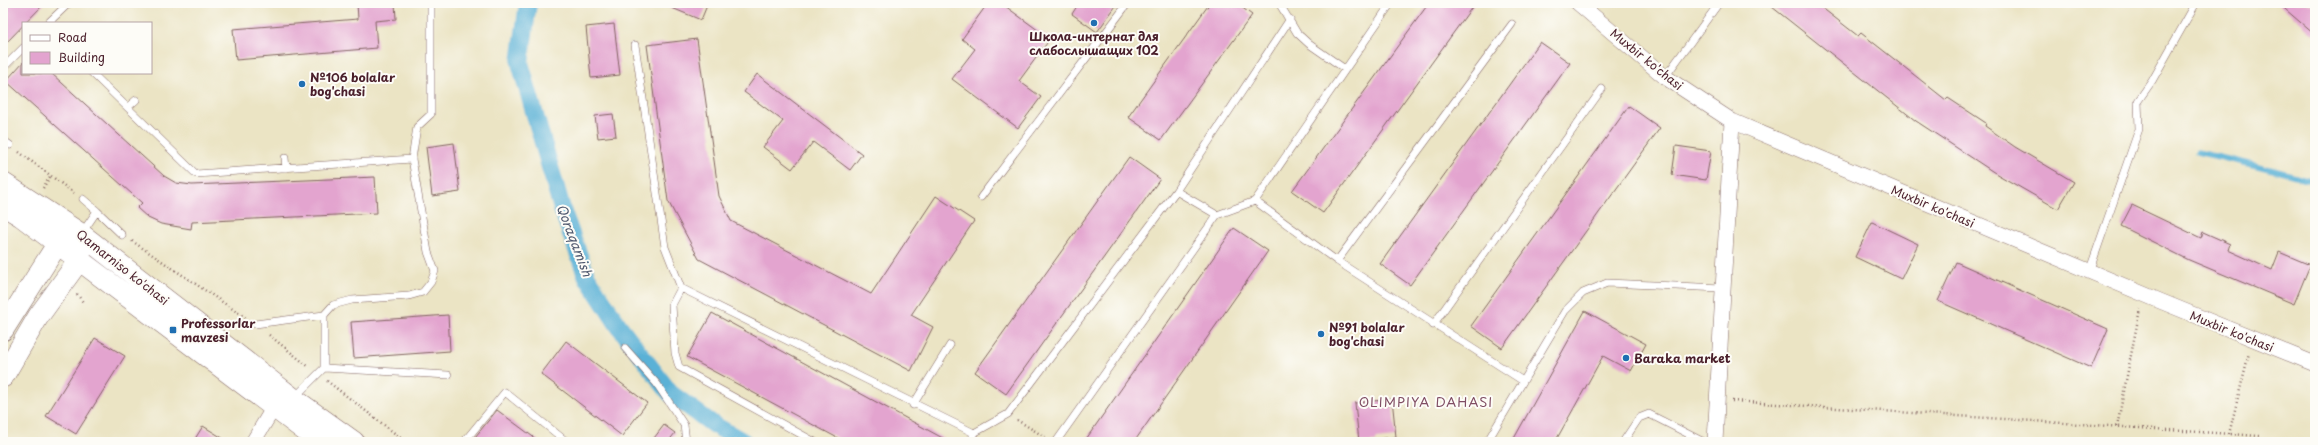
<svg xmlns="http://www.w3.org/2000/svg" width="2318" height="445" font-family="'Playpen Sans',sans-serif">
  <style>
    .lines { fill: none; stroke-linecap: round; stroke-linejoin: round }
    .stream { stroke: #5ab1d6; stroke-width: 5.5 }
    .canal { stroke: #5ab1d6; stroke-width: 18 }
    .building { fill: #e3a4cf }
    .lane-casing { stroke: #826461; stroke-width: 8 }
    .street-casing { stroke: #826461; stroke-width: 16 }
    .secondary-casing { stroke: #826461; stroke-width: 22 }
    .path { stroke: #826461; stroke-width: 2.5; stroke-dasharray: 1 3; stroke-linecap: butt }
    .lane { stroke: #fff; stroke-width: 7 }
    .street { stroke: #fff; stroke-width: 15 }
    .secondary { stroke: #fff; stroke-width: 21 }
    .poi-dot { fill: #1f6fb2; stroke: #fdfcf7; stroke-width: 1.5 }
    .labels { text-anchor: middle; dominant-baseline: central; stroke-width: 4; stroke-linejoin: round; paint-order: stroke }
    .poi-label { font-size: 12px; font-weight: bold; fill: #4a1f2b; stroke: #fdfcf7; text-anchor: start }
    .street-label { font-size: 12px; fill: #4a1f2b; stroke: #fdfcf7 }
    .water-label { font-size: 13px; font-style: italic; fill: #50596f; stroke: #fdfcf7 }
    .neighbourhood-label { font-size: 13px; letter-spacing: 1px; fill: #804e64; stroke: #fdfcf7 }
  </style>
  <rect width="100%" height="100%" fill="#fdfcf7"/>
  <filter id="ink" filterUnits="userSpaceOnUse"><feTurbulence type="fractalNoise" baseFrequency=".025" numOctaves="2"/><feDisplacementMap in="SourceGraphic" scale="8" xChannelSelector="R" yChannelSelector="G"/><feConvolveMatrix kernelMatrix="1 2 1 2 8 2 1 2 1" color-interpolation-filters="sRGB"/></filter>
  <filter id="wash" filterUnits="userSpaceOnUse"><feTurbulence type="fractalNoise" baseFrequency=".012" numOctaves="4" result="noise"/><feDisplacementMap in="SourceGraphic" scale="16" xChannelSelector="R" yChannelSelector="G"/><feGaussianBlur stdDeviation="0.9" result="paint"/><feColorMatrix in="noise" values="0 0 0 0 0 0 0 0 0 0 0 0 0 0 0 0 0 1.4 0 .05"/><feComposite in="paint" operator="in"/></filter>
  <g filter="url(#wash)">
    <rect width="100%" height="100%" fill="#ebe4c4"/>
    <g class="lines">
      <path class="stream" d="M2197 152 2258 166 2315 181"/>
      <path class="canal" d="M528 3 520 63 563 212 587 277 619 326 670 393 714 425 744 442"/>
    </g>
    <g id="blocks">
      <path class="building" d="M3 3H45L3 46Z
        M357 3H395L396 19 375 21 377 48 236 60 233 29 358 19Z
        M660 3H708L701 20Z
        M988 3H1001L1050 39 1019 81 1041 97 1018 128 952 79 975 49 962 39Z
        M1079 3H1118L1097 32 1072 14Z
        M1210 3H1236L1252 15 1161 140 1128 117Z
        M1429 3H1475L1323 213 1292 191Z
        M1767 3H1816L1858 36 1861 33 1946 100 1948 98 1986 123 1985 126 2015 147 2074 182 2058 209 1995 173 1916 121Z
        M2278 3H2315V35Z
        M614 24 620 75 591 78 586 27Z
        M697 39 719 196 731 221 871 294 936 196 974 221 911 315 933 327 911 371 699 259 668 201 647 45Z
        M1540 42 1570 63 1410 285 1380 264Z
        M23 62V73H51L164 176 176 183 192 185 375 177 377 213 192 222 191 229 161 224 148 218 137 208 142 203 6 81Z
        M757 74 862 154 850 170 813 142 792 169 763 147 783 121 744 92Z
        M1629 106 1660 128 1502 348 1471 326Z
        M613 114 616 136 598 138 595 116Z
        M454 143 460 192 432 196 426 147Z
        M1676 146 1711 151 1706 180 1672 175Z
        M1129 157 1160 179 1006 394 975 372Z
        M2132 205 2201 238 2203 232 2230 244 2228 250 2272 270 2279 252 2310 265 2294 304 2189 260 2121 226Z
        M1872 222 1918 244 1901 279 1855 257Z
        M1234 228 1268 251 1134 442H1084Z
        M1956 262 2108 329 2091 368 1938 301Z
        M1585 311 1646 344 1631 371 1603 356 1555 442H1512Z
        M712 313 950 442H845L687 357Z
        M448 315 450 351 354 358 351 322Z
        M95 338 125 356 76 434 46 416Z
        M566 341 647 403 622 436 541 374Z
        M1392 399 1396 437 1376 439V442H1359L1355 403Z
        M497 410 540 442H471Z
        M664 425 675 433 668 442H651Z
        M203 426 229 442H193Z"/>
    </g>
  </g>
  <g filter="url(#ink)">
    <use href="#blocks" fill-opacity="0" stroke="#826461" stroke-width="1"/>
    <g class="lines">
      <defs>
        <path id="lane" d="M1279 3 1297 33 1309 44 1345 69
          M48 23 69 3
          M635 45 665 247 681 288 974 433
          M3 68 23 48
          M92 73 196 174 412 159
          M1665 77 1719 3
          M128 107 136 100
          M3 140 10 145
          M285 158 286 168
          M981 197 1128 3
          M83 199 97 211
          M1255 201 1337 261 1523 381
          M1217 215 1176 191 1290 19
          M82 233 97 211 122 235
          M1337 261 1512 24
          M2089 272 2139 129 2138 101 2152 81 2196 3
          M681 288 672 305 675 353 679 367 815 442
          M255 324 324 315
          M1433 325 1602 89
          M625 348 657 384 684 425 686 442
          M324 368 448 375
          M295 397 324 368V315L333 305 352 300 409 296 423 292 431 282 435 271 428 252 412 159 417 127 431 114V3
          M913 405 950 345
          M464 442 505 392 567 442
          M971 442 974 433 1008 414 1176 191
          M1056 442 1217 215 1255 201 1391 3
          M1487 442 1565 311 1583 293 1607 283 1722 288
          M1623 442 1639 418 1649 414 1704 442"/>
        <path id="street" d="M1578 3 1665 77 1732 121 2160 301 2315 364
          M253 442 274 407
          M1715 442 1732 121"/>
        <path id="secondary" d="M3 183 81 234 294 399 354 442
          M3 205 21 216 320 442
          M3 330 58 243 71 238
          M3 377 38 317 80 259 81 245"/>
      </defs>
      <use href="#lane" class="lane-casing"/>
      <use href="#street" class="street-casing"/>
      <use href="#secondary" class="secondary-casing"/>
      <path class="path" d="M19 152 74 193
        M43 188 51 175
        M132 241 246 318
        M77 294 83 302
        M269 335 309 367
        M327 381 406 442
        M1732 401 2260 436
        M1017 420 1045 437
        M2117 427 2140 309
        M2229 434 2249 353"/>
      <use href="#lane" class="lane"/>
      <use href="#street" class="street"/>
      <use href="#secondary" class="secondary"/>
    </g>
  </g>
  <g class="poi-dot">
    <circle cx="1094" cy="23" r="4"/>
    <circle cx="302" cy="84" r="4"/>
    <rect x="169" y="326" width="8" height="8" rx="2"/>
    <circle cx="1321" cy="334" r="4"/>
    <circle cx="1626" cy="358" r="4"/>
  </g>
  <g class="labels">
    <g class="poi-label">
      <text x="1094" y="36" text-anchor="middle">Школа-интернат для<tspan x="1094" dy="14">слабослышащих 102</tspan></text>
      <text x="310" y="77">№106 bolalar<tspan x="310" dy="14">bog'chasi</tspan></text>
      <text x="181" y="323">Professorlar<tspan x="181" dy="14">mavzesi</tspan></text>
      <text x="1329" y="327">№91 bolalar<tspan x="1329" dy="14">bog'chasi</tspan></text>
      <text x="1634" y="358">Baraka market</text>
    </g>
    <g class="street-label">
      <text transform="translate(1647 59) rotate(39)">Muxbir ko'chasi</text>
      <text transform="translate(1933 206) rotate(23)">Muxbir ko'chasi</text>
      <text transform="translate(123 267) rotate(38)">Qamarniso ko'chasi</text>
      <text transform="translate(2232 331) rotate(22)">Muxbir ko'chasi</text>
    </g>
    <g class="water-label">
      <text transform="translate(575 240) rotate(69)">Qoraqamish</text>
    </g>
    <g class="neighbourhood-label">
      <text x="1426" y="401">OLIMPIYA DAHASI</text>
    </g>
  </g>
  <rect width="2318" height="445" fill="none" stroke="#fdfcf7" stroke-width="16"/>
  <rect x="22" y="22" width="130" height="52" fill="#fdfcf7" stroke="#b5a4a5"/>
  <rect x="30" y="35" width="20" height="6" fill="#ffffff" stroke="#b5a4a5"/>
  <text x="58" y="42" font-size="12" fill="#4a1f2b">Road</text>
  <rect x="30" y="52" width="20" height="12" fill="#e3a4cf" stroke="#b5a4a5"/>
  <text x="58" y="62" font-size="12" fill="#4a1f2b">Building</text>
</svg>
